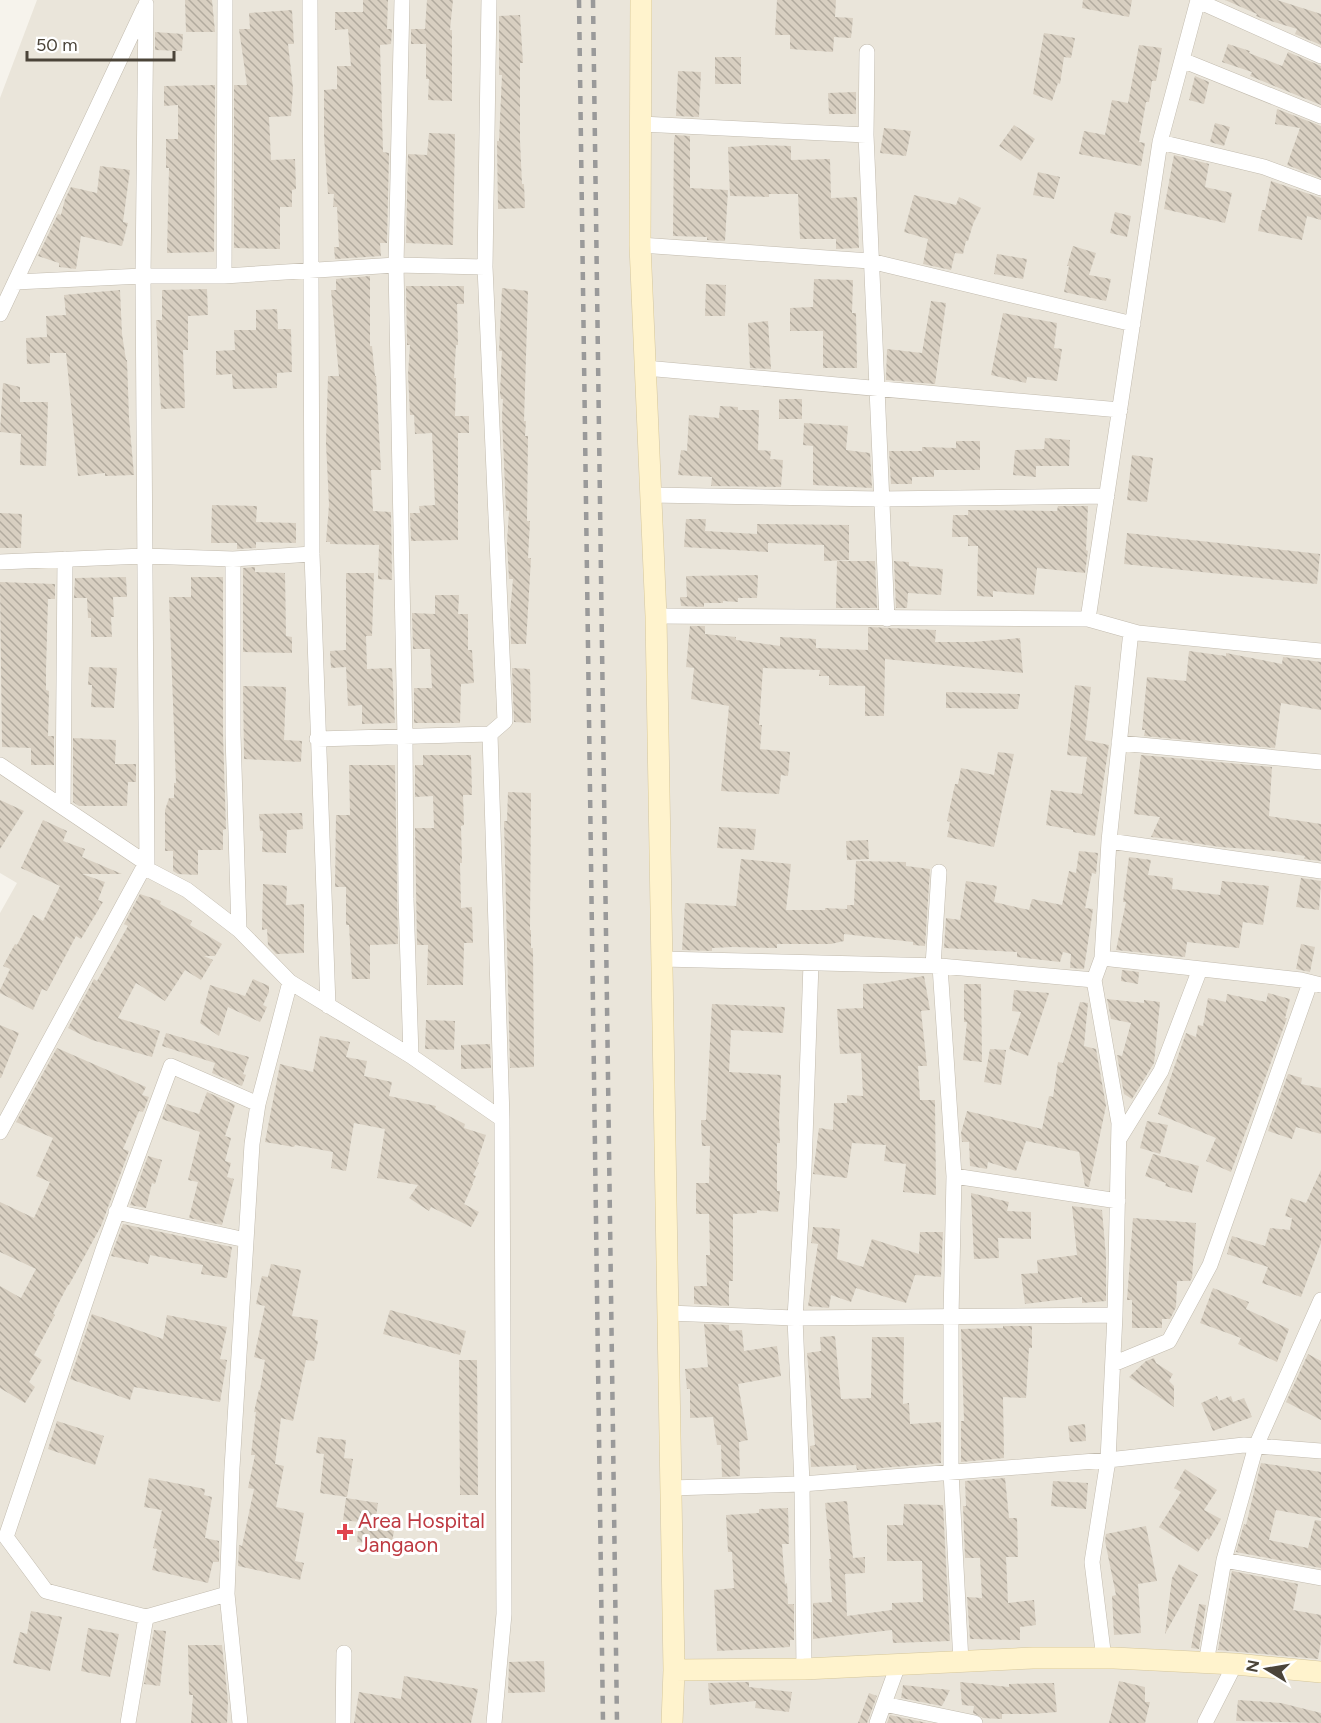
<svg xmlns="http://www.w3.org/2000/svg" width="1321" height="1723" font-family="Figtree,sans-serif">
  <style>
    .residential { fill: #eae5da }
    .building { fill: url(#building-back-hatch) }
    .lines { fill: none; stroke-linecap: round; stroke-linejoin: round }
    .street-casing { stroke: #c2bbae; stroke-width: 16 }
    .secondary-casing { stroke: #d6c79b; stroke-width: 22 }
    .street { stroke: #fff; stroke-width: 15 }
    .secondary { stroke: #fff3cd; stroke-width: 21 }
    .rail { stroke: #9a9a9a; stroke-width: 4.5; stroke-dasharray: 8 8; stroke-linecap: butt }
    .health-dot { fill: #e0444e; stroke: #fff; stroke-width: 2 }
    .labels { text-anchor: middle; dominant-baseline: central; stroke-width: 6; stroke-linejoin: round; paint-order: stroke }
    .health-label { font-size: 21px; fill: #be3a42; stroke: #fff; text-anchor: start }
  </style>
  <defs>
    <pattern id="building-back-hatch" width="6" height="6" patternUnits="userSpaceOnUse" patternTransform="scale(1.5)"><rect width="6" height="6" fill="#d8cfc1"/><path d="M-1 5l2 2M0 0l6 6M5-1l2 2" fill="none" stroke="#b1aa9e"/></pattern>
  </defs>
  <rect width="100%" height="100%" fill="#f6f3ec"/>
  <path class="residential" d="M37 0H1321V1723H0V913L17 883 0 873V98Z"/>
  <path class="building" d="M185 0H212L215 32H186Z
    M363 0H388L387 29H392L391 44 380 45 383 152 389 153 387 243H380L381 256 335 259 334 247H339L337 207H333L334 194H328L324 136V90L337 89V66H351L348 29 335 30V12H363Z
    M427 0H453L450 30H452V101L428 100 429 79H426V44H411V29H425Z
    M777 0H836L835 17 853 18 851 38 834 37 833 52 790 49V35H775Z
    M1083 0H1132L1129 17 1082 8Z
    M1225 0H1277L1321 14V45L1295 34 1297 29 1261 18 1256 16 1257 14Z
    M292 10 294 44H288L293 88 291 116 269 117 271 160 295 159 296 189 292 190V207H280V249L234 248V85H247L239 29H250L249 13Z
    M520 15 523 63H520V141L522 184H524L525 208 498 209 497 141H499L502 75H499V16Z
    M155 32 183 34 182 51 155 50Z
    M1044 33 1075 38 1071 58 1064 57 1060 84 1058 83 1052 101 1033 94Z
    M1228 44 1250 51 1249 53 1282 66 1288 52 1321 66V105L1250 76 1252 72 1222 62Z
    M1139 45 1162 48 1156 81H1152L1149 102H1146L1139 142 1145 143 1141 166 1079 154 1084 131 1105 135 1112 100 1128 103Z
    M715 57H741V84H715Z
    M678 71 701 72 699 117 676 116Z
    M1195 76 1209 82 1204 104 1189 100Z
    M215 85 214 252 167 253 169 168H166V139H178V105L164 106V86Z
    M856 92V114H829L828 93Z
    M1277 109 1321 126V178L1287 165 1300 128 1275 124Z
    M1215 123 1230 127 1224 146 1210 142Z
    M1014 125 1035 139 1021 161 999 146Z
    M884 128 911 131 906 156 880 153Z
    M429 133 455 134 453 245 406 243 408 154 427 155Z
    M675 135 690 136V188L728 190 725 241 707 240V237L673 236 674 140Z
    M762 145 791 146V160L830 159 831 198 857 197 859 248 836 249V239H800L798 194H769V197L730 196 728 147Z
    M1174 155 1209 164 1205 187 1232 193 1225 223 1164 209Z
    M100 166 130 170 123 222 128 223 122 246 81 236 76 269 59 267V263L38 256 58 214 61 215 65 199 71 187 97 193Z
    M1038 172 1060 177 1054 199 1033 195Z
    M1271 181 1321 198V220L1307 216 1302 240 1258 231 1262 210H1265Z
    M914 195 956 205 959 197 981 208 973 224 968 241H966L963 254 955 253 951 270 923 264 928 239 904 232Z
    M1115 212 1131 216 1127 237 1110 233Z
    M1073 246 1096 253 1089 275 1111 279 1106 301 1064 292 1069 266H1067Z
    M997 254 1027 259 1023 279 994 274Z
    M370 276V346H372L375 376H376L381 470H371L373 511 391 512 392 580 378 579 379 545 330 544V542H326L329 505 326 443 328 376H339L331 290H336V279Z
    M814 279 853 280 852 313H856L857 368H823V331H790V308L813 307Z
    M706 284 726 285 725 316H705Z
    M406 286H464V304H457L458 345H456L454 378H456L455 416H469V433H458V540L411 541 410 513H420L419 506 435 505 432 433 415 434 414 415H410L408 374 410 345H407Z
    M502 288 528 291 524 421H526L525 436H528L527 521H530L528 558H531L526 644H511L510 613 513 579H509L507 543 509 511H506L502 417 503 399H501L500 393 502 351H499Z
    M207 289 208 315 188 316V350H183L185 408 161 409 156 320H162V290Z
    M120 290 122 334 126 360H127L129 418 134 475 105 476V473L78 476 66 353H50V363L27 364 26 338 47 337 46 316 66 315 64 295Z
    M931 301 946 303 935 384 886 380 887 349 922 353Z
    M277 309 278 329H291L292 372 277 373V388L233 389 232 374 216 375V351L235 350 234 330H256V310Z
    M1003 313 1057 323 1054 348 1062 349 1057 381 1027 377 1026 383 991 375Z
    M768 321 771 369 750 368 748 323Z
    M3 383 20 387V402H48L46 466 20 465 21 434 0 432Z
    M779 399H802V419H779Z
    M720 406 738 407V410H759L758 450 771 451 770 459 783 460 781 487 711 486 712 477 678 475 681 450 687 451 689 415 719 418Z
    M804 423 848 426 846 450 870 453 872 488 813 485V446L803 445Z
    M1045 438 1070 440 1069 466H1036V477L1013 475 1015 450 1044 449Z
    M956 441H980V470H934V477H912V484H891L889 451H922V447L956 448Z
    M1132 455 1153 458 1147 502 1127 500Z
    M212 505 257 506 256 522 296 523V543L256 542V548L237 549V543H211Z
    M1058 506H1088L1086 550 1088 551 1085 573 1037 568 1034 595 993 591V597L977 596 978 546H968V537H952L953 515H968V510L1057 511Z
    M0 513 22 514 21 548H0Z
    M686 519H706L705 531 757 534V524L849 525V560L824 561V545L768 543V552L684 547Z
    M1127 533 1320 554 1317 584 1124 564Z
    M837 561H875L877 608H836Z
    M894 561 909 562V566L943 569 941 595 908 593 907 608H896Z
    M255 567V572L285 573 286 636 292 637V653L243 652V568Z
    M346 573H374L372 636H366L367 669 392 668 395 723 362 724V705L348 706 346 667 331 668 330 651 346 650Z
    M758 575 757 598H738V602L723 601V603H704V607L681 606 680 597H687L686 576Z
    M126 577 127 597H113L114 617H111L112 637H91V618H88L87 598H74L75 578Z
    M191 577H223V735L226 829 223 830V850H198V875L178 874 173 871V851H165V810L169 798H174V783H176L169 597H191Z
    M0 582 55 584V599H48L46 670V690L49 691 48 736H54V765H31V748L2 747Z
    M435 595H459L458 614H468V650H472L474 683 461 684 460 723H414V688H432L430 649H413L412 613 435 614Z
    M690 626H705V634L736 637V640L780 646V637L816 639V648L868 650V627L936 630 935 642H973L1020 638 1023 673 885 659 884 716H865V686L829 685V676H819L820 670 763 668 759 725H762L760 749 790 752 788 776 781 775 779 794 721 791 729 706 691 699 694 668 686 667Z
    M1189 651 1226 656V653L1282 664 1283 657 1321 662V710L1281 703 1275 748 1144 736 1145 730H1142L1147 677 1186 681Z
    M89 667 117 668 114 708 91 707 92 685H88Z
    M512 668 530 669 531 723 514 722Z
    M1075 685 1091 687 1085 740 1109 745 1095 836 1073 832V830L1046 825 1051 790 1082 794 1087 757 1067 755Z
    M243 686 286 687 284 740 302 741 301 762 244 759Z
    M946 692 1020 694 1018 709 946 708Z
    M73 738 116 740 115 764H136V782H128L127 806H79L73 802Z
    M998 752 1014 754 994 847 947 837 950 822 947 821 955 784H958L961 768 994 775Z
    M423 755H471L472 795H463L464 825 461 826 462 863H460L461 908 472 907 473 943H464L463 985H427L428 945H417L415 828H434L433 796 415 797V765H423Z
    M1141 755 1272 767 1269 816 1321 824V861L1304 859 1305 856 1275 851 1220 847 1188 842V841L1151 837 1160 817 1134 814Z
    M349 765H395L398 944 370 945V979H352L349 925H346V887H335L336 815H350Z
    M508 792 531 793 530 930H531V948H533L534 1067 510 1068 504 821H507Z
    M0 800 24 811 0 849Z
    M302 813 303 829 287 830 286 853 262 852 263 831H260L259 814Z
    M43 820 67 831 63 841 85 849 82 857 122 874H82L105 882 98 900 103 902 81 939 76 936 47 991 42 989 33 1010 0 993V990L10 969 3 966 15 944 17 945 33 915 43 921 60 886 21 868Z
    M719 827 756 829 754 850 717 848Z
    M868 840 869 859 847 860 846 841Z
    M1079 851 1098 853 1096 874 1092 873 1085 908 1093 909 1084 969 1070 968 1071 954 1063 952 1060 962 1017 957V952L944 948 946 918 960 920 966 881 997 886 994 902 1029 910 1032 899 1062 905 1069 871 1076 873Z
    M1129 857 1151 860 1148 875 1173 878 1172 889 1220 895 1222 881 1269 886 1263 925 1243 922 1239 948 1187 942 1185 957 1116 950 1126 902H1123Z
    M741 859 791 864 786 910H825V908L847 909V905H854L856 861 906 862V866L930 869 925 946 913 945V942L844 934V941L831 944H777V948L733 947 712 948V951L682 950 685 903 736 906Z
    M1301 878 1321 881 1319 910 1296 907Z
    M263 884 287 886 286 905 304 904V953L276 954 268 945 267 929 262 930Z
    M140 894 161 901 160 904 192 921 190 925 222 944 215 956H204L213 960 201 980 185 970 165 1001 136 983 118 1018 160 1031 152 1057 92 1040 68 1028 94 979 97 981 128 926 124 924Z
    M1301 944 1315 947 1310 972 1296 969Z
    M1122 970 1139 972 1138 984 1121 981Z
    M924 976 930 1010 921 1011 927 1066H918L920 1100H935L936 1195 903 1192 906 1164 884 1161 886 1145 852 1143 847 1178 813 1174 819 1128 833 1130 834 1103H847V1095L863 1096 861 1053 840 1054 837 1009 863 1008V984L883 983Z
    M253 979 269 986V992L263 1005 267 1007 260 1022 228 1007 219 1036 200 1023 210 985 245 996Z
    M964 984H981L982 1062 963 1060 967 1022H964Z
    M1014 990 1049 993 1028 1056 1009 1049 1021 1012 1012 1011Z
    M1268 993 1290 999 1285 1018H1287L1231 1172 1206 1161 1216 1138 1158 1114 1186 1033 1196 1037 1198 1025 1203 1026 1208 998 1226 1002 1227 994 1266 1002Z
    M1107 999 1144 1003V1000L1160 1002 1154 1063 1132 1099 1124 1094 1117 1055 1122 1056 1131 1023 1111 1019Z
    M1080 1002 1088 1003 1084 1046 1096 1049 1106 1106 1089 1187 1085 1186 1079 1152 1026 1141 1016 1171 988 1162 987 1169 970 1166 969 1142H962L961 1133 967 1111 1042 1129 1049 1096 1053 1097 1058 1062 1063 1063Z
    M712 1004 785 1007 783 1033 731 1030 729 1072 781 1075 779 1121 780 1143H777V1191H780L778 1212 757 1210V1213L733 1214V1281H729V1306L694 1304V1286H707L706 1255H710L709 1214H696V1183H709L710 1146H702L701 1120H706Z
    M426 1020 455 1021 454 1050 425 1049Z
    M0 1025 19 1033 1 1078H0Z
    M166 1033 249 1057 243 1074 246 1075 242 1086 212 1073 215 1063 162 1046Z
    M320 1036 350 1042 346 1057 367 1061 364 1076 392 1082 389 1096 436 1106 435 1109 465 1124 464 1128 486 1135 477 1162 479 1163 473 1175 476 1176 472 1184H473L464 1204 479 1212 471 1227 431 1207 429 1211 409 1198 418 1185 377 1178 385 1129 354 1123 346 1171 331 1168 333 1152 295 1145 294 1147 265 1142 280 1064 313 1072Z
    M490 1044 491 1068 461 1069V1045Z
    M57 1048 146 1087 142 1095 149 1097 143 1112 139 1111 123 1149 129 1151 101 1226 69 1285H68L53 1314 55 1315 34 1355 42 1360 29 1382 35 1387 25 1403 0 1388V1286L21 1298 36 1269 0 1252V1202L34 1218 50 1182 36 1176 53 1138 16 1122Z
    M990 1049 1006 1050 1001 1085 984 1082Z
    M1288 1074 1302 1078 1301 1084 1321 1088V1134L1296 1127 1292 1139 1268 1131Z
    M207 1092 235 1105 225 1136 231 1138 225 1161 231 1163 227 1177 234 1179 222 1225 189 1218 198 1182 188 1180 200 1132 162 1119 167 1104 199 1114Z
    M1147 1121 1168 1125 1160 1154 1140 1148Z
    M1153 1154 1199 1166 1192 1193 1165 1186 1166 1183 1145 1176Z
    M148 1156 162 1160 155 1184 152 1183 146 1208 130 1205Z
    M1321 1170V1243L1301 1297 1262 1283 1268 1267 1227 1254 1232 1236 1265 1246 1270 1228 1290 1230 1292 1218 1285 1216 1291 1198 1306 1203Z
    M971 1193 1009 1202 1007 1211 1031 1212V1239L998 1238 999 1258 974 1259Z
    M1072 1206 1102 1210 1106 1257V1301L1082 1303V1297L1025 1304 1021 1274 1038 1273 1037 1260 1077 1255Z
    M1133 1218 1196 1223 1192 1278 1190 1281H1177L1176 1307 1170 1319H1162V1328H1132V1300H1127Z
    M123 1224 232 1247 227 1278 201 1274 203 1265 150 1255 148 1264 111 1256Z
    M813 1227 840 1229 837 1259 863 1267 872 1239 919 1254 920 1232H943L941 1277 915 1275 906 1303 856 1288 851 1302 831 1295 829 1308 808 1306 818 1244 811 1243Z
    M271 1264 301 1270 292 1316 318 1320 315 1340 318 1341 314 1361 306 1360 293 1421 281 1418 275 1464 284 1466 276 1507 304 1513 295 1561 304 1563 300 1580 238 1566 239 1545 242 1546 254 1489 248 1488 255 1455H251L256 1412H254L259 1390H260L265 1360 254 1357 265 1306 256 1304 262 1276 268 1277Z
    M1213 1288 1249 1302 1246 1309 1289 1329 1277 1362 1238 1344 1241 1338 1200 1323Z
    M390 1310 466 1331 460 1355 383 1334Z
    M92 1314 163 1339 167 1315 227 1327 220 1359 227 1360 220 1402 134 1387 130 1400 70 1379Z
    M704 1324 729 1325V1331L742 1330 744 1351 777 1346 781 1376 738 1384 748 1440 739 1442 740 1476 722 1477 721 1445H717L713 1417 690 1418V1389H687L685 1369 708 1367Z
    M1003 1326H1032V1348H1029L1026 1398 1003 1397 1004 1458 961 1462V1421H964L961 1329 1003 1328Z
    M835 1336 841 1399 871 1398 872 1337H904L903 1404 909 1403 910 1424 941 1422V1463L857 1470 856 1465 811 1467 810 1446 815 1445 807 1353 821 1351 820 1337Z
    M1308 1354 1321 1361V1420L1286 1402Z
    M1154 1358 1156 1363 1173 1374 1169 1381 1174 1386V1407L1129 1377 1146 1361Z
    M459 1360H477L478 1495H460Z
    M1217 1396 1219 1401 1231 1396 1233 1402 1244 1398 1252 1417 1213 1431 1201 1403Z
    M57 1421 104 1436 95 1465 48 1449Z
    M1085 1424 1086 1441 1070 1442 1068 1426Z
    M318 1437 346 1440 344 1458 353 1459 347 1497 320 1493 324 1454 316 1453Z
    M1261 1463 1321 1472V1518L1276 1510 1269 1540 1308 1548 1315 1520 1321 1521V1568L1236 1552 1244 1524 1246 1525Z
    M1185 1469 1217 1490 1204 1510 1221 1519 1209 1540 1207 1538 1198 1552 1159 1527 1181 1492 1174 1488Z
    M149 1478 205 1489 204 1495 212 1497 205 1538 219 1541V1562H213L208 1583 152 1570 157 1549 153 1548 162 1510 144 1507Z
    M1005 1478 1009 1518H1017L1018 1557H1006L1008 1603 1034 1600 1036 1625 1020 1627V1640L970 1639 967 1597 982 1598 980 1558H965L963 1506H966L965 1481Z
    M1053 1481 1088 1483 1086 1509 1051 1506Z
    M346 1498 378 1503 375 1523 395 1526 391 1547 357 1542 359 1522 343 1520Z
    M847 1501 853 1558 865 1557V1573L845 1574 847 1616 892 1610V1603L923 1602 922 1561H887V1525H903L904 1504 943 1505 950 1641 893 1643 892 1630 813 1639V1603L832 1602 829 1559H831L825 1503Z
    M788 1508 789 1544H782L785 1584 787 1583 788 1604H794V1640H790V1647L717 1651 714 1590 734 1588 732 1552H728L726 1515 759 1513V1509Z
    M1146 1526 1157 1581 1138 1584 1141 1633 1114 1635 1112 1596 1116 1595 1105 1541 1106 1534Z
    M1179 1564 1198 1575 1165 1634 1172 1578Z
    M1232 1571 1298 1584 1293 1610 1321 1615V1641L1318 1659 1218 1650Z
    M1199 1604 1206 1605 1199 1649 1191 1648Z
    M31 1611 62 1617 50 1671 13 1663 20 1632 27 1634Z
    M88 1628 119 1634 110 1677 81 1671Z
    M154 1630 166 1631 160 1686 144 1684Z
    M188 1645H222L228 1701 227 1723H191L193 1695H189Z
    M544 1661 545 1692 508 1693 509 1662Z
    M404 1676 478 1689 471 1723H354L359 1692 401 1699Z
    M1119 1681 1145 1687V1702H1150L1145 1723H1109Z
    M749 1682V1687L792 1692 789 1712 755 1708 756 1701 710 1705 708 1683Z
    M960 1682 1009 1687V1684L1054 1683 1057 1712 1031 1714H1002V1719L983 1718 973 1713 974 1706 962 1705Z
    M903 1685 950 1690 942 1706 901 1698Z
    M869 1693 877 1696 867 1723H858Z
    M1238 1700 1281 1703 1321 1713V1723L1236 1721Z
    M890 1715 927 1723H887Z"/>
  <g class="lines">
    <defs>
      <path id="street" d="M310 0 312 554 328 1006
        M402 0 396 265 405 737 406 899 411 1056
        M489 0 485 267 505 721 490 734 502 1119 504 1614 494 1723
        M1198 0 1160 142 1264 167 1321 188
        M1198 1 1321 56
        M146 4 143 276 147 869
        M867 52 866 135 887 619
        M1182 60 1321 116
        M641 124 866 135
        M640 245 870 261 1133 324
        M224 276 225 0
        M15 282 143 276H224L396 265 485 267
        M0 314 144 8
        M645 368 1120 410
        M651 495 880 499 1107 496
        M233 559V735L239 930
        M0 562 144 556 233 559 312 554
        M656 616 1088 619 1138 633 1321 651
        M1088 619 1160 142
        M317 739 490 734
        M1119 743 1321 762
        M0 765 146 863 147 869 187 890 239 930 290 982 411 1056 502 1119
        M63 806 65 559
        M1109 841 1131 631
        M1102 958 1109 841 1321 871
        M662 959 940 966 1094 980 1102 958 1301 980 1321 985
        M933 966 939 872
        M940 966 954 1176 951 1317V1472L961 1662
        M1094 980 1119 1123 1115 1315
        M258 1104 171 1066 104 1247 6 1537 46 1591 146 1617 227 1594 232 1468 252 1144 258 1104 290 982
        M0 1132 146 863
        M1119 1139 1161 1071 1200 969
        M954 1176 1118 1201
        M116 1212 246 1240
        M668 1313 795 1318 1115 1315 1108 1460 1092 1562 1104 1659
        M1113 1364 1169 1341 1210 1265 1310 983
        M670 1488 802 1484 1108 1460 1244 1445 1321 1451
        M1224 1560 1321 1578
        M227 1594 240 1723
        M1206 1663 1224 1560 1256 1446 1321 1300
        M804 1669 802 1484 795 1318 804 1168 811 963
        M884 1704 975 1723
        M128 1723 146 1617
        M343 1723 344 1653
        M877 1723 898 1665
        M1205 1723 1235 1664"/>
      <path id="secondary" d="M641 0 640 245 656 616 674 1670 672 1723
        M674 1670 804 1669 1033 1658H1114L1235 1664 1321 1672"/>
    </defs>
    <use href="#street" class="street-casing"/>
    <use href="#secondary" class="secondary-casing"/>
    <use href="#street" class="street"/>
    <use href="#secondary" class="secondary"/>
    <path class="rail" d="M579 0 603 1723
      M593 0 617 1723"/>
  </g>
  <path class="health-dot" d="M342 1523h6v6h6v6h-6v6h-6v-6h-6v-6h6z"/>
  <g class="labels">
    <g class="health-label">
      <text x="358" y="1520">Area Hospital<tspan x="358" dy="24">Jangaon</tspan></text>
    </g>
  </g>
  <g transform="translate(1267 1669) rotate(281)" stroke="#ffffff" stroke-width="4.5" paint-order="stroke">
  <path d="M0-4.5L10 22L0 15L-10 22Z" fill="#4b4439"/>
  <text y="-9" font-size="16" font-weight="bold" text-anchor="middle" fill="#4b4439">N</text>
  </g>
  <path d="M27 51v9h147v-9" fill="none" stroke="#4b4439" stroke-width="3"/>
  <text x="36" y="51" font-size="18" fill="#4b4439" stroke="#ffffff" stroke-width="4.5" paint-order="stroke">50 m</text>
</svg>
